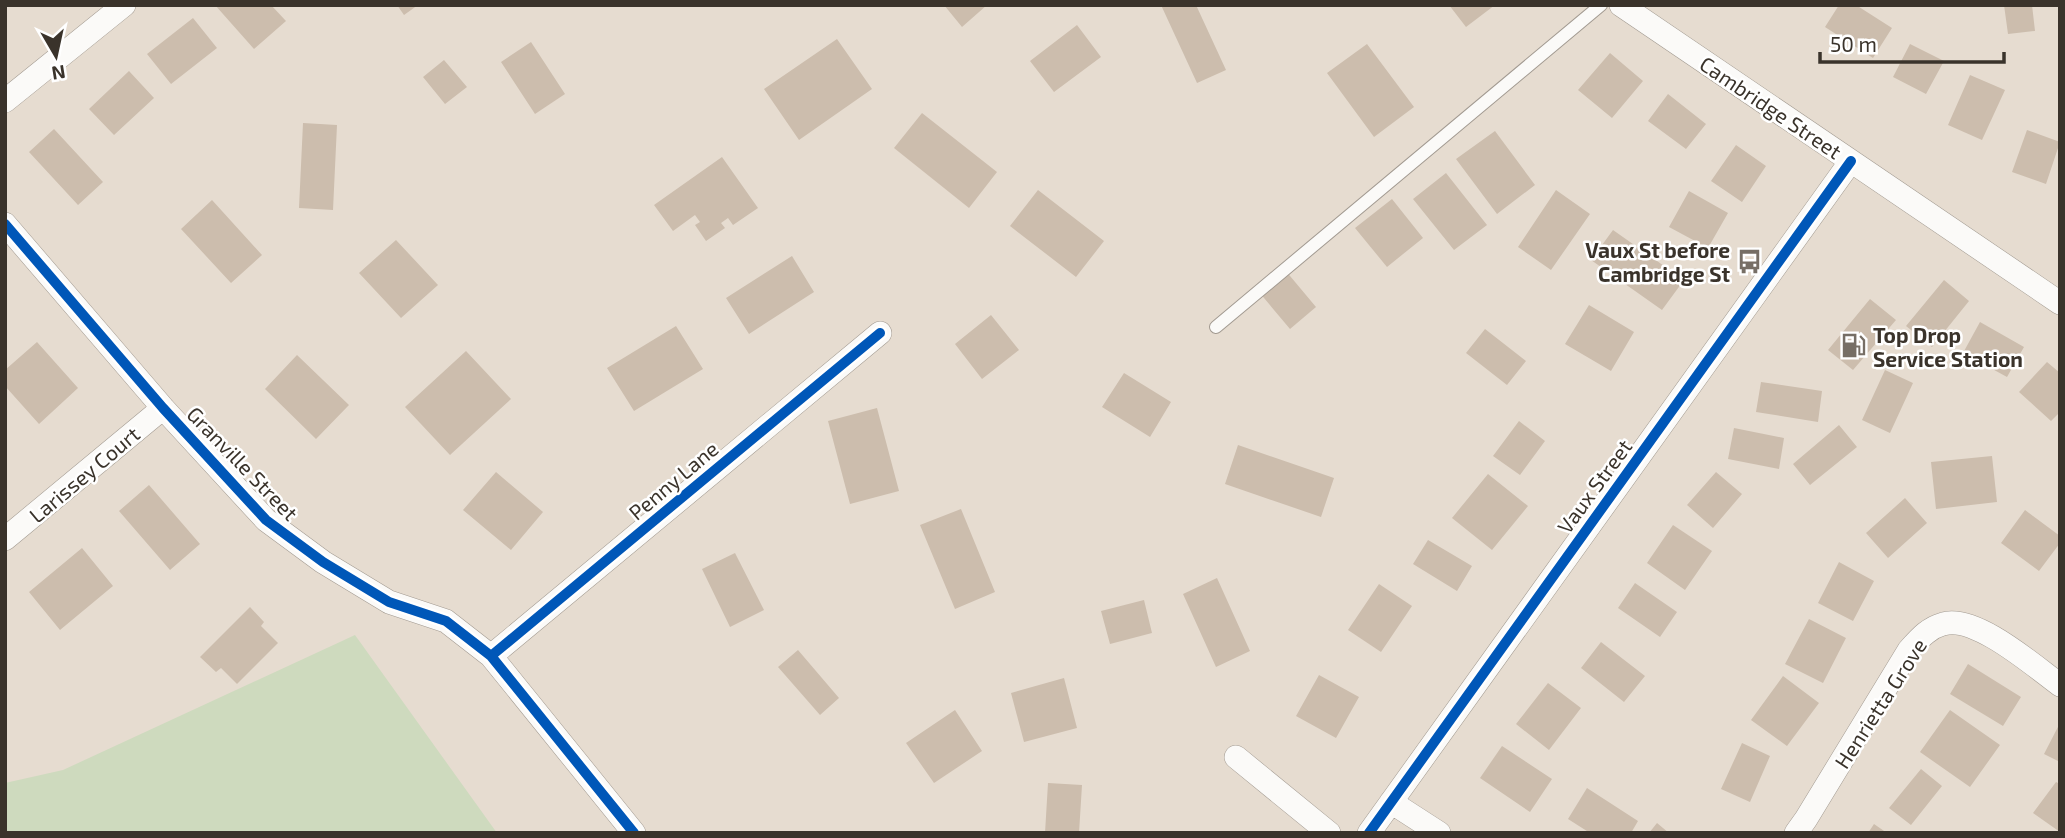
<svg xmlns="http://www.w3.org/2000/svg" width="2065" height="838" font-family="'Exo 2',sans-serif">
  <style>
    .green { fill: #cedabe }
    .building { fill: #ccbdad }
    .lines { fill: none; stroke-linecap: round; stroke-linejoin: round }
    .service-casing { stroke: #a29a91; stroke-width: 14 }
    .minor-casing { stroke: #a29a91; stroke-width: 24 }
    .service { stroke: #fbfaf8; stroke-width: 12 }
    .minor { stroke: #fbfaf8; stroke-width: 23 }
    .cycleway-casing { stroke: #fff; stroke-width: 15 }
    .cycleway { stroke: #0057b8; stroke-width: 10 }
    .labels { text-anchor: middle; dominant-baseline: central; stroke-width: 5; stroke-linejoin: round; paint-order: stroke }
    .street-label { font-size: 21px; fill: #3a332b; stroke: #fff }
    .poi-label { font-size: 21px; font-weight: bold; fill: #3a332b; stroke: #fff; text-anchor: end }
  </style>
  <rect width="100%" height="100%" fill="#e6dcd0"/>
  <path class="green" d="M355 635 497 833H5V783L63 770Z"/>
  <path class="building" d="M215 5H271L286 21 254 49Z
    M397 5H418L404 15Z
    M944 5H987L962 27Z
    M1161 5H1196L1226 70 1197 83Z
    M1449 5H1495L1466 27Z
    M1839 5H1856L1892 28 1873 58 1825 27Z
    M2004 5H2032L2035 31 2008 34Z
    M193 18 217 48 171 84 147 54Z
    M1077 25 1101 57 1054 92 1030 61Z
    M837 39 872 89 799 140 764 89Z
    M531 42 565 94 535 114 501 62Z
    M1367 44 1414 107 1374 137 1327 73Z
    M1910 44 1944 61 1926 94 1893 77Z
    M1610 53 1643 81 1612 118 1578 90Z
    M444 60 467 87 445 104 423 77Z
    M129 71 154 98 114 135 89 109Z
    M1970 75 2005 90 1982 140 1948 125Z
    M1668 94 1706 124 1686 149 1648 121Z
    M922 113 997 172 969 208 894 148Z
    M303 123 337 125 333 210 299 208Z
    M54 129 103 182 78 205 29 152Z
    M2027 130 2060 142 2046 184 2012 172Z
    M1495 131 1535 185 1497 214 1456 159Z
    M1736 145 1766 166 1742 202 1711 181Z
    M722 157 758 208 733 225 728 218 721 223 725 228 706 241 695 225 700 222 695 215 673 231 654 205Z
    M1446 173 1487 225 1454 250 1413 199Z
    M1038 190 1104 241 1076 277 1010 226Z
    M1556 190 1590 214 1551 270 1518 247Z
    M1689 191 1728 213 1708 248 1669 227Z
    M1392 199 1423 238 1387 267 1355 228Z
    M212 200 262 255 231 283 181 229Z
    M1613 230 1684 280 1662 310 1591 260Z
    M396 240 438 285 401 318 359 273Z
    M792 256 814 292 749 334 726 298Z
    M1285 270 1316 307 1290 329 1259 292Z
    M1944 280 1969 301 1932 347 1906 326Z
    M1870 299 1896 320 1853 370 1828 350Z
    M1589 305 1634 332 1611 371 1565 344Z
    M991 315 1019 350 982 379 955 344Z
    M1980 322 2024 347 2007 377 1963 353Z
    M676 326 703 369 634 411 607 368Z
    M1485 329 1526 361 1507 385 1466 353Z
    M37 342 78 388 39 424 5 386V370Z
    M466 351 511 399 450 455 405 407Z
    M297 355 349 405 316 439 265 389Z
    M2047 362 2060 373V412L2051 421 2019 392Z
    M1885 370 1913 383 1890 433 1862 420Z
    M1124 373 1171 402 1150 437 1102 407Z
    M1761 382 1822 391 1818 422 1756 412Z
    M877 408 899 491 850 504 828 421Z
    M1519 421 1545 441 1520 475 1493 456Z
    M1839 425 1857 447 1810 485 1793 464Z
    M1734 428 1784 438 1779 469 1728 459Z
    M1238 445 1334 478 1321 517 1225 484Z
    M1992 456 1997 502 1936 509 1931 462Z
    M496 472 543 512 511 550 463 510Z
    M1716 472 1742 494 1713 528 1687 505Z
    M1488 474 1528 506 1492 550 1452 518Z
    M149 485 200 544 170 570 119 511Z
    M1905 498 1927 523 1888 558 1866 533Z
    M961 509 995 592 955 609 920 525Z
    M2025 510 2060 536V543L2039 571 2001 543Z
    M1673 525 1712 551 1685 590 1647 563Z
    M1428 540 1472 566 1457 591 1413 564Z
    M82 548 113 586 60 630 29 592Z
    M735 553 764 610 730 627 702 569Z
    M1839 562 1874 581 1853 621 1818 603Z
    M1217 578 1250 651 1216 667 1183 594Z
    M1635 583 1677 612 1660 637 1618 608Z
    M1379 584 1412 606 1381 652 1348 630Z
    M1144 600 1152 633 1110 644 1101 611Z
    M250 607 264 622 261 626 278 643 237 684 221 668 216 672 200 657Z
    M1809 619 1846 638 1823 683 1785 664Z
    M1601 642 1645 676 1624 702 1581 668Z
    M798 650 839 698 820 715 778 667Z
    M1968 664 2021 697 2003 726 1950 694Z
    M1319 675 1359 697 1336 738 1296 716Z
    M1783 676 1819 703 1787 746 1751 720Z
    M1064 678 1077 728 1024 742 1011 693Z
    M1548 683 1581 708 1549 750 1516 724Z
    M955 710 982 751 934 783 906 743Z
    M1950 710 2000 745 1970 787 1920 752Z
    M2060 723V762L2044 754Z
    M1742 743 1770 756 1750 802 1721 789Z
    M1502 746 1552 779 1530 812 1480 778Z
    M1921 769 1942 786 1911 825 1889 808Z
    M2056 782 2060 784V832L2033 813Z
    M1048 783 1082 785 1079 833H1045Z
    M1587 788 1638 821 1631 833H1590L1568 819Z
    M1657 823 1669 833H1649Z
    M1874 824 1887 833H1868Z"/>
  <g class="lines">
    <defs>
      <path id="service" d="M1216 327 1601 5"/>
      <path id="minor" d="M1621 5 2060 303
        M5 101 124 5
        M5 224 163 408 266 520 323 562 389 602 446 621 491 656 634 833
        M5 539 163 408
        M491 656 880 333
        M1236 757 1329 833
        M1391 802 1439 833
        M1369 833 1851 161
        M1796 833 1806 819 1909 650C1919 639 1928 628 1943 624 1975 614 2034 666 2060 685"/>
    </defs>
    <use href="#service" class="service-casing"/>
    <use href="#minor" class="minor-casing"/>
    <use href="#service" class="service"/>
    <use href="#minor" class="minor"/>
    <defs>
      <path id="cycleway" d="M5 224 163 408 266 520 323 562 389 602 446 621 491 656 634 833
        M491 656 880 333
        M1369 833 1851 161"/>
    </defs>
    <use href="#cycleway" class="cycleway-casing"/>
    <use href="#cycleway" class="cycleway"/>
  </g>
  <defs>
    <symbol id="bus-bare" viewBox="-9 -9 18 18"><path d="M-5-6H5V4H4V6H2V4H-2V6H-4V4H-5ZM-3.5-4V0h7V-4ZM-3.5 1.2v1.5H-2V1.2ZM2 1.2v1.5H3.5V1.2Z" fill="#766e65" stroke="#fff" stroke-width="2.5" paint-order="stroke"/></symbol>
    <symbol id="fuel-bare" viewBox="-9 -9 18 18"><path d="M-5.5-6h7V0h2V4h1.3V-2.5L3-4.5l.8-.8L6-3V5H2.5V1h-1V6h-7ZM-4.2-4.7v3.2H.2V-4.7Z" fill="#766e65" stroke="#fff" stroke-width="2.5" paint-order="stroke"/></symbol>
  </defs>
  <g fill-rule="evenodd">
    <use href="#bus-bare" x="1732" y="244" width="35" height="35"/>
    <use href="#fuel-bare" x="1836" y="328" width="35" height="35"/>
  </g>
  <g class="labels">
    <g class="street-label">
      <text transform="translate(1771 107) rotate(34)">Cambridge Street</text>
      <text transform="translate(243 463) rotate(46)">Granville Street</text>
      <text transform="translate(84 474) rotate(-40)">Larissey Court</text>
      <text transform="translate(673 480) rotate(-40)">Penny Lane</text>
      <text transform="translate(1594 486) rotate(-54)">Vaux Street</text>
      <text transform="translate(1880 703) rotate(-57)">Henrietta Grove</text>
    </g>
    <g class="poi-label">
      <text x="1730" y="249">Vaux St before<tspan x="1730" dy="24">Cambridge St</tspan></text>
      <text x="1873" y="334" text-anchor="start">Top Drop<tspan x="1873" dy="24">Service Station</tspan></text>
    </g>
  </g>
  <rect width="2065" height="838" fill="none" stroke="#3a332b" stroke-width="14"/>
  <g transform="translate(56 56) rotate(171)" stroke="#ffffff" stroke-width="5" paint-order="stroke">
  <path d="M0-5L12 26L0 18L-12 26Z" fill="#3a332b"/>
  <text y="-10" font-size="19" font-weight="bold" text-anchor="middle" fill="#3a332b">N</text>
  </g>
  <path d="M1820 52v10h184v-10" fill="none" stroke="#3a332b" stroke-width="3.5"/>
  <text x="1830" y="52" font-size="21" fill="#3a332b" stroke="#ffffff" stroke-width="5" paint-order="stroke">50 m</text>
</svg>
